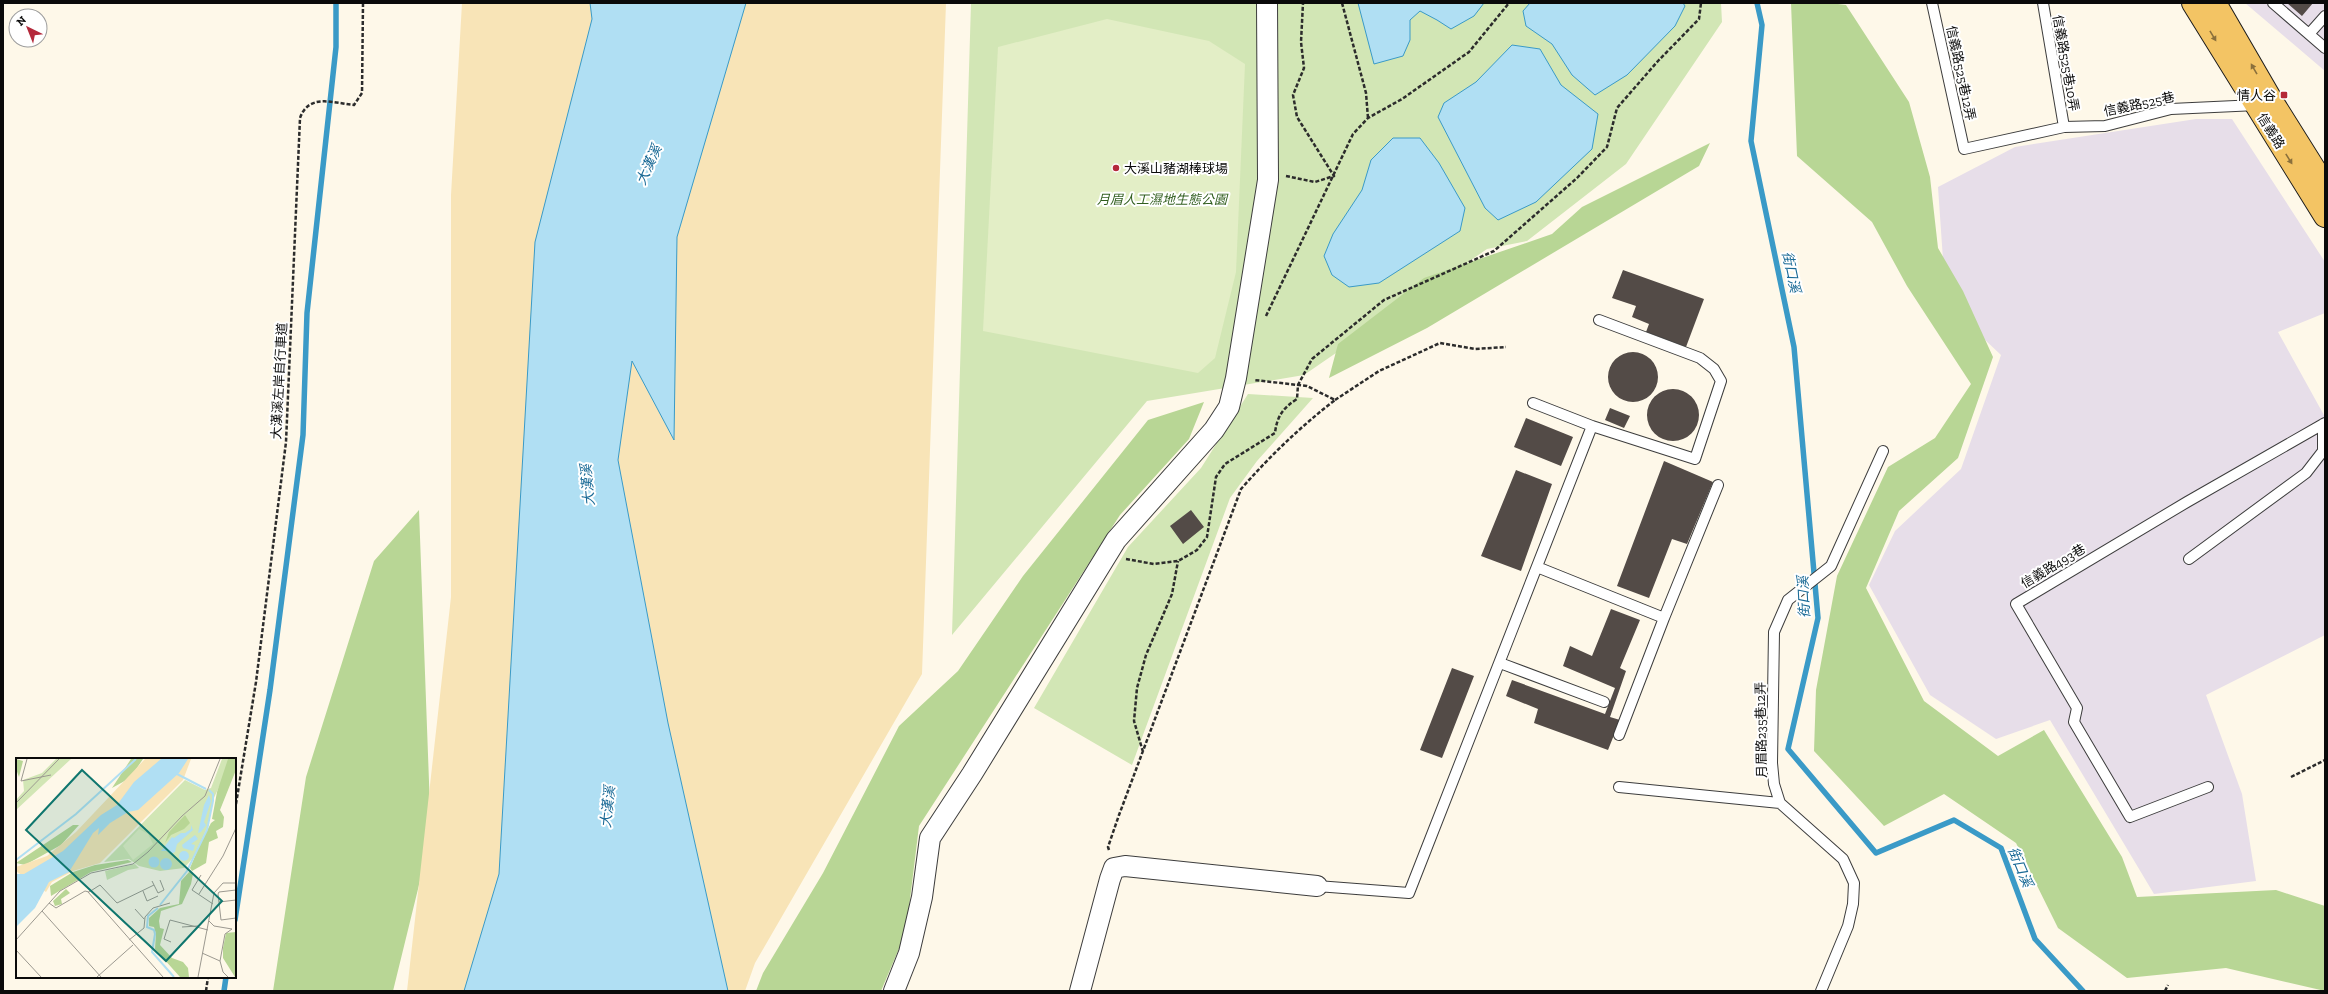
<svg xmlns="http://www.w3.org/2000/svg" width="2328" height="994" font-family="'Zilla Slab','Noto Sans TC',serif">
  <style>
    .industrial { fill: #e7dee9 }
    .green { fill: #d2e6b5 }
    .forest { fill: #b8d695 }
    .sand { fill: #f8e4b7 }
    .pitch { fill: #e3eec6 }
    .water { fill: #b0dff3; stroke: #3a9ac7 }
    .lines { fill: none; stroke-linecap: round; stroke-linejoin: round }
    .stream { stroke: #3a9ac7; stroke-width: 5.5 }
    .building { fill: #534b47 }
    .lane-casing { stroke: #3d3d3d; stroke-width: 12 }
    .street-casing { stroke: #3d3d3d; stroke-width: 22 }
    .primary-casing { stroke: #1b1b1b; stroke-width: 24 }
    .path { stroke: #2c2c2c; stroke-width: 2.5; stroke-dasharray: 4 2; stroke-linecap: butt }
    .lane { stroke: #fff; stroke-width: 10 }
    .street { stroke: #fff; stroke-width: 20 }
    .primary { stroke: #f3c464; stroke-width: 22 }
    .oneway { fill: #8a703c }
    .poi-dot { fill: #b4293b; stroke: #fff; stroke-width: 1.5 }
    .labels { text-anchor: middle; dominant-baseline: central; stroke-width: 4; stroke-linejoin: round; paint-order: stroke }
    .street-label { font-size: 13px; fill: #0a0a0a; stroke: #fff }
    .poi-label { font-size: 13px; fill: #0a0a0a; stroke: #fff; text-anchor: end }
    .park-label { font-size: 13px; font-style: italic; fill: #315e1f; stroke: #fff }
    .water-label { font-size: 14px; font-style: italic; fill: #1a6a96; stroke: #fff }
    .inset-river { fill: none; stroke: #b0dff3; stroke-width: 2 }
    .inset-road { fill: none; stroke: #9c9990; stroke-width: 1 }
    .view { fill: #0f766e; fill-opacity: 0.15; stroke: #0f766e; stroke-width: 2 }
    .inset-edge { fill: none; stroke: #0a0a0a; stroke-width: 2 }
  </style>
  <rect width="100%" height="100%" fill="#fef8e9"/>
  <path class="industrial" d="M2245 3H2325V71Z
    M2196 119H2232L2325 262V313L2278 332 2325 417V635L2206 695 2242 794 2256 881 2154 894 2050 720 1996 739 1930 695 1869 585 1895 531 1961 469 2001 355 1946 303 1938 187 2015 147Z"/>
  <path class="green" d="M971 3H1721L1722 22 1626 164 1527 241 1487 249 1304 375 1147 401 952 635Z
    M1248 394 1313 398 1257 461 1230 498 1132 765 1034 708 1128 547 1201 468Z"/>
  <path class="forest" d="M1791 3H1830L1846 5 1909 102 1930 177 1938 248 1963 291 1993 357 1958 458 1899 511 1866 588 1924 701 1998 756 2044 730 2122 857 2137 897 2276 890 2325 906V991L2226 968 2127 978 2058 928 2016 843 1944 794 1884 826 1814 751 1816 690 1837 576 1888 467 1935 438 1971 384 1907 286 1872 222 1797 156Z
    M1710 143 1699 166 1427 328 1329 378 1338 344 1424 278 1552 234 1582 207Z
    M1204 402 1189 439 1120 515 919 826 906 932 881 991H756L763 973 823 873 899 726 958 671 1023 576 1148 420Z
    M419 510 431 836 393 991H273L306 777 374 561Z"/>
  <path class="sand" d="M462 3H946L922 674 755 963 745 991H407L451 597V195Z"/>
  <path class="pitch" d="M1107 19 1209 41 1245 64 1236 272 1215 358 1198 373 983 331 998 47Z"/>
  <path class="water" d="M590 3H746L677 237 674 440 632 361 618 460 668 723 728 991H464L499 874 535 242 592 19Z
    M1358 3H1484L1474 16 1451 29 1437 20 1420 11 1410 20V40L1403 56 1374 64Z
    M1530 3H1683L1685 6 1675 26 1627 75 1595 95 1572 75 1552 44 1526 26 1523 11Z
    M1512 45 1540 49 1561 85 1598 114 1592 149 1536 202 1498 220 1485 208 1438 117 1444 103 1476 82Z
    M1393 138H1420L1439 163 1465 208 1460 231 1379 283 1349 287 1332 275 1324 256 1333 234 1362 190 1371 160Z"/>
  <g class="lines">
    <path class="stream" d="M1757 3 1762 25 1751 141 1794 347 1818 618 1788 749 1876 853 1954 820 2001 848 2035 939 2083 991
      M235 920 270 690 303 435 307 313 336 47V3
      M224 991 226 977"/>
  </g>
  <path class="building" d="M2287 3H2313L2302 16Z
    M1623 270 1704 299 1686 347 1646 332 1649 324 1632 317 1636 306 1612 298Z
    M1608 377a25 25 0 1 1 50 0a25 25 0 1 1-50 0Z
    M1647 415a26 26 0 1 1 52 0a26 26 0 1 1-52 0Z
    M1610 408 1630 416 1624 428 1605 420Z
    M1526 418 1573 437 1561 466 1514 447Z
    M1664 461 1713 482 1687 544 1672 539 1649 598 1617 586Z
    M1516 470 1552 484 1521 571 1481 556Z
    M1191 510 1204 527 1183 544 1170 526Z
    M1611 609 1640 620 1620 668 1626 671 1610 717 1620 720 1608 750 1534 723 1538 709 1506 696 1512 680 1605 714 1615 688 1563 666 1570 646 1592 656Z
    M1452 668 1474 676 1442 758 1420 750Z"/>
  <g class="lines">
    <defs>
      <path id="lane" d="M1932 3 1964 149 2064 127 2105 126 2171 109 2257 105
        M2043 3 2064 127
        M2273 3 2325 48
        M2309 34 2325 16
        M1592 426 1695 459 1721 381 1714 369 1700 358 1599 320
        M2189 559 2306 473 2323 451V424
        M1537 567 1664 618 1718 485
        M1500 663 1604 702
        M1619 735 1664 618
        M1619 787 1780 803
        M2208 787 2130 817 2074 722 2077 708 2016 604 2187 502 2325 423
        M1317 886 1409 893 1592 426 1533 403
        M1821 991 1848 926 1853 904 1854 883 1843 859 1780 803 1774 784 1772 763 1774 632 1788 600 1831 566 1883 451"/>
      <path id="street" d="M894 991 909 953 922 897 930 838 972 774 1116 540 1214 430 1229 407 1236 378 1268 180 1267 3
        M1080 991 1110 879 1114 868 1125 866 1317 886"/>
      <path id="primary" d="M2193 3 2325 216
        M2215 3 2273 103 2325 186"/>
    </defs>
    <use href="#lane" class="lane-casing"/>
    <use href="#street" class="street-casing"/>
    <use href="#primary" class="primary-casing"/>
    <path class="path" d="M1342 3 1366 93 1368 118
      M1286 176 1315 182 1334 176 1297 117 1293 95 1304 68 1301 42 1303 3
      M1266 316 1353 134 1368 118 1402 99 1469 52 1509 3
      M1335 400 1379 371 1440 343 1475 349 1506 347
      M1126 559 1154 564 1178 561 1197 550 1207 537 1216 477 1225 464 1275 433C1277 416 1283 408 1297 399L1298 385 1312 359 1384 300 1494 251 1577 178 1607 147 1617 108 1658 61 1699 19 1701 3
      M1143 752 1134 721 1137 688 1146 655 1172 594 1178 561
      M2291 777 2325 760
      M235 810 256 682 286 442 300 118C309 93 333 103 354 105L362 93 363 3
      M1109 850 1108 847 1119 815 1241 489C1271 455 1299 428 1335 400L1307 386 1254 380
      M206 991 208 977
      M2165 991 2168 985"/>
    <use href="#lane" class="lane"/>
    <use href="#street" class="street"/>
    <use href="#primary" class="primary"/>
  </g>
  <defs><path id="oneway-solid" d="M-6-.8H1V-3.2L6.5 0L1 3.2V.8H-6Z"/></defs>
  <g class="oneway">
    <use href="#oneway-solid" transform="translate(2213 36) rotate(59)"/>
    <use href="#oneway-solid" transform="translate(2254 69) rotate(-120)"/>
    <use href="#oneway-solid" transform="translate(2289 159) rotate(58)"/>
  </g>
  <g class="poi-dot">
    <rect x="2280" y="91" width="8" height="8" rx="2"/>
    <circle cx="1116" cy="168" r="4"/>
  </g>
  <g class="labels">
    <g class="street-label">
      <text transform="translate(2066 63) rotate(80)">信義路525巷10弄</text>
      <text transform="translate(1961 73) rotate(78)">信義路525巷12弄</text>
      <text transform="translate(2139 104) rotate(-12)">信義路525巷</text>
      <text transform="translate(2271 131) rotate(58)">信義路</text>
      <text transform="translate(279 381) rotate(-87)">大漢溪左岸自行車道</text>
      <text transform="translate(2053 566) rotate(-31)">信義路493巷</text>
      <text transform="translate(1761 730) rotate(-91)">月眉路235巷12弄</text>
    </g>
    <g class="poi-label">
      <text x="2276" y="95">情人谷</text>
      <text x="1124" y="168" text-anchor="start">大溪山豬湖棒球場</text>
    </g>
    <g class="park-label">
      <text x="1162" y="199">月眉人工濕地生態公園</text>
    </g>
    <g class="water-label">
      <text transform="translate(649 165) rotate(-66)">大漢溪</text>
      <text transform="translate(1791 272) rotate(78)">街口溪</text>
      <text transform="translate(588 485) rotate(-95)">大漢溪</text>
      <text transform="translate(1804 597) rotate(-93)">街口溪</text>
      <text transform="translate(608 807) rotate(-84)">大漢溪</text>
      <text transform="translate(2020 867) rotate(67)">街口溪</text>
    </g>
  </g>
  <g transform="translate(16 758)">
    <rect width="220" height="220" fill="#fef8e9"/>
    <path d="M40 1H55L0 52V42L8 33 7 22 26 15ZM206 1H213L214 5 197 42 191 70 177 100 168 110 144 113 123 108 113 101 88 104 169 22 189 32 195 30ZM119 106 123 110 112 112 91 122 89 113Z" fill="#d2e6b5"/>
    <path d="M0 1 7 3 3 19 0 11ZM115 1H127L114 20 96 30ZM212 1H220V12L204 52 208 59 207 69 200 73 202 80 193 84 190 105 176 113 174 110 184 86 195 65 199 62 196 61 201 34ZM169 57 174 65 168 71 155 77 149 85 153 74ZM57 67H63L45 87 9 107 0 105ZM112 102 116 104 75 114 35 138 34 128 57 114 79 107ZM174 113 177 116 175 126 166 146 145 153 143 163 144 170 148 171 144 187 156 200 167 204 172 210 173 219H164L139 191 140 176 138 169 133 168V160L144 150 163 146 165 123ZM50 131 54 135 45 141 46 146 39 148 37 143ZM220 174V219H219L207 200V190L210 175Z" fill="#b8d695"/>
    <path d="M129 1H175L167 22 84 105 57 113 36 124 30 134 0 113V109L31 98 60 74Z" fill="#f8e4b7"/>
    <path d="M123 71 132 76 137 86 117 102 107 88Z" fill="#e3eec6"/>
    <path d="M145 1H172L163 15 122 52 112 54 94 65 82 77 83 70 77 75 53 114 33 124 19 150 0 169V116H8L47 93 85 57 101 47 118 24ZM193 37 195 43 188 64 190 67 185 74 182 75 188 47ZM175 67 177 72 161 86 159 94 154 96 151 93H145L156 79 158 80 165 75H169L175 71ZM179 77 182 81 175 86 179 87 177 93 167 90 166 87ZM163 98a5 5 0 1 1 10 0a5 5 0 1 1-10 0ZM132.5 104a5.5 5.5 0 1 1 11 0a5.5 5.5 0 1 1-11 0ZM144 106a6 6 0 1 1 12 0a6 6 0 1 1-12 0Z" fill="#b0dff3"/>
    <path class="inset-river" d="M161 16 190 31M0 102 60 56 120 1M144 147 171 113 191 72 197 43V36L193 32M142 150 132 158 131 169 138 172 139 176 136 194 158 219"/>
    <path class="inset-road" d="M11 1 5 23 35 17M0 45 43 1M185 117 176 132 197 146M138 127 142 135 148 132 144 122M220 132 203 134 202 136 205 162 220 160M127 133 131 143 142 138M72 134 147 219M183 136 207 98 220 70M203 144 220 142M33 145 40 150 69 133 73 134 84 127 101 145 138 127 136 123M119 151 128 161M26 153 85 219M193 163 198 168 216 171 209 176 204 203M166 169 182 168M0 182 44 133 75 115 117 106 132 94 166 58 189 38 204 1M113 182 128 170 129 159 137 150 154 145M155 184 148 181 154 162 192 172M0 192 25 219M186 195 204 203 207 214 212 219M81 219 117 187M182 219 198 135 207 125H220"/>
    <path class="view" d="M66 12 206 143 150 203 10 72Z"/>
    <rect width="220" height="220" class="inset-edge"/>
  </g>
  <rect width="2328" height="994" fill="none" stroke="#0a0a0a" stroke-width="8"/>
  <g transform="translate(28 28) rotate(317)"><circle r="19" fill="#ffffff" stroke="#9d9d9d"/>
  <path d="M0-3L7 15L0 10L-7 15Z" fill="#b4293b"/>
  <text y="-6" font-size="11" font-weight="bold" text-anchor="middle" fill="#0a0a0a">N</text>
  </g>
</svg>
